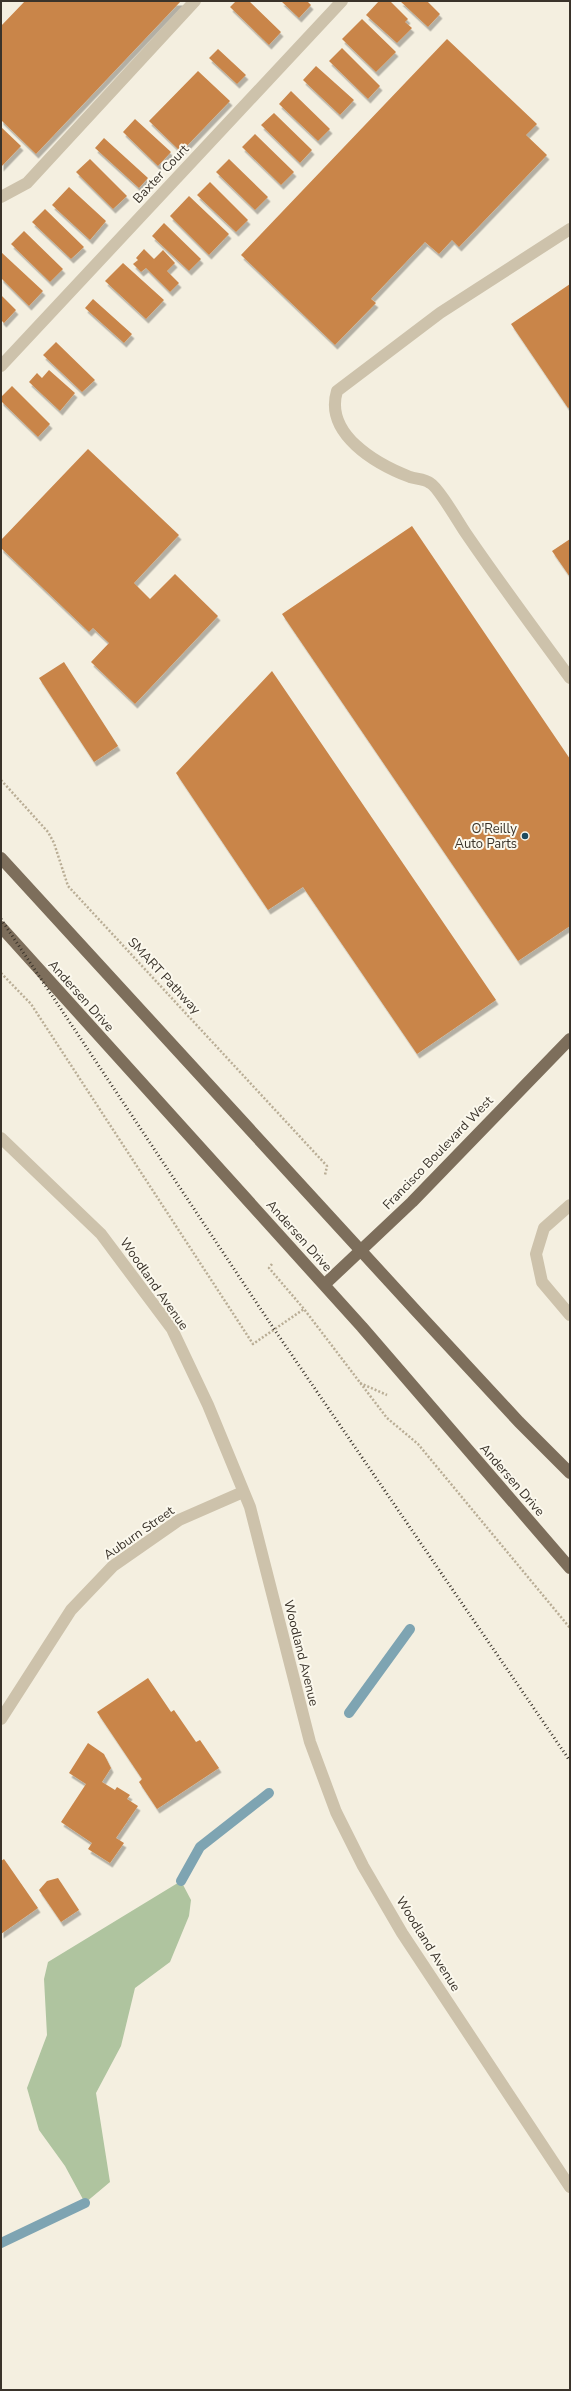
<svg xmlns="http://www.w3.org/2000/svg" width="571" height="2391" font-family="'Nunito Sans',sans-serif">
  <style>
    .green { fill: #afc49f }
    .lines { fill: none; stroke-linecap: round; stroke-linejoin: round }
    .stream { stroke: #7ea4b2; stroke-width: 10 }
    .building { fill: #c98549; filter: url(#shadow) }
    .path { stroke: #b9ad95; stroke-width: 2.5; stroke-dasharray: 2 2; stroke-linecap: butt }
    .minor { stroke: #cdc2ab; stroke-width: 12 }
    .major { stroke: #7d6e5b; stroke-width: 12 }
    .rail { stroke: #3a332a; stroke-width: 3; stroke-dasharray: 1 3; stroke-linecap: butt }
    .poi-dot { fill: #1e4b5e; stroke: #fbf8ed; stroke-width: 1.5 }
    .labels { text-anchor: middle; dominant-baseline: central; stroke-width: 4; stroke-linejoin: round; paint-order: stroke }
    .street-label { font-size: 13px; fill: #3a332a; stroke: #fbf8ed }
    .poi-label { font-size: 13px; fill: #3a332a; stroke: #fbf8ed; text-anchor: end }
  </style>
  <defs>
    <filter id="shadow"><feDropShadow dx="2.5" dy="4.5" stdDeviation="0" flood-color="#0004"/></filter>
  </defs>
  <rect width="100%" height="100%" fill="#f4efe0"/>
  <path class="green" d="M181 1881 191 1900 189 1916 170 1962 135 1988 121 2046 96 2093 110 2182 85 2203 65 2166 39 2130 27 2088 47 2035 44 1979 48 1962Z"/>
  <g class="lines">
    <path class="stream" d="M349 1713 410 1629
      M181 1881 200 1847 269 1793
      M1 2243 85 2203"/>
  </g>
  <path class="building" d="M25 1H181L36 154 1 120V26Z
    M236 1H249L281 32 269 45 230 7Z
    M281 1H307L311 5 299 18Z
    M379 1H390L408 19 405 22 412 28 397 43 366 15Z
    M400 1H427L440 14 428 27Z
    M362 19 396 52 376 72 342 39Z
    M447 39 537 124 526 135 547 155 459 247 452 240 439 254 425 242 371 299 376 303 335 345 241 255Z
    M342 48 380 86 368 99 329 61Z
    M218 49 246 75 237 84 209 58Z
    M316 66 354 100 340 115 303 80Z
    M198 71 230 101 181 152 149 121Z
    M291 91 330 129 318 141 279 104Z
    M274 113 312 150 300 163 261 125Z
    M135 119 171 152 158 166 123 132Z
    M1 127 21 146 1 167Z
    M255 134 294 172 281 185 242 147Z
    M104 138 148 178 139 188 95 148Z
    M90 159 127 196 113 209 76 172Z
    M229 159 268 197 255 210 216 172Z
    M210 182 248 220 236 232 197 195Z
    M69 187 106 221 90 240 52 205Z
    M189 196 229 234 209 255 170 216Z
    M45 209 84 247 71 259 32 222Z
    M164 223 201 259 189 271 152 236Z
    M24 231 63 269 50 282 11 244Z
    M144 249 154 259 163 250 175 263 167 271 179 283 170 292 146 268 141 272 133 264 138 260 136 258Z
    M1 252 43 291 29 306 1 278Z
    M123 263 164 300 146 319 105 281Z
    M570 284V407L568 408 511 324Z
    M1 295 16 310 4 323 1 320Z
    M93 299 132 334 124 343 85 308Z
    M56 342 95 380 82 392 43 355Z
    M49 370 75 393 60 411 29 382 37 373 42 378Z
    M12 386 50 424 38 437 1 401V397Z
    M88 449 179 535 134 583 150 599 175 574 218 616 135 704 91 662 109 643 93 628 89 632 1 548V540Z
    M412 526 570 759V926L518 961 282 614Z
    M570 539V577L552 551Z
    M64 662 118 746 94 762 39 678Z
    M272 671 496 1000 417 1054 303 887 268 910 176 773Z
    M148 1678 171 1712 174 1710 196 1742 200 1740 219 1768 157 1809 139 1782 142 1779 97 1712Z
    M88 1743 104 1754 111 1768 102 1782 115 1790 117 1787 130 1795 127 1799 138 1806 116 1838 124 1843 110 1863 88 1849 92 1843 61 1822 86 1784 69 1773Z
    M4 1859 38 1908 1 1934V1861Z
    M58 1878 79 1910 61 1922 39 1890 47 1881Z"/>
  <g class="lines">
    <path class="path" d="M1 780 48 832 54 843 68 886 327 1166 325 1175
      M1 973 31 1004 253 1344 304 1309
      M272 1264 269 1268 304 1309 387 1418 418 1444 570 1628
      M360 1383 387 1395"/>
    <path class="minor" d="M1 197 27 183 195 1
      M570 229 440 313 337 391C324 434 376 464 410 477 416 479 425 479 430 483 438 487 459 523 465 532 499 582 535 630 570 678
      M1 366 342 1
      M1 1138 101 1234 172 1329 208 1405 250 1507 310 1742 336 1812 363 1866 402 1933 570 2187
      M570 1205 544 1228 536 1254 542 1282 570 1315
      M1 1719 71 1610 113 1566 179 1520 243 1492"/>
    <path class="major" d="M1 858 418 1313 519 1422 570 1473
      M1 927 362 1327 570 1568
      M324 1285 412 1202 570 1039"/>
    <path class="rail" d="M1 919 274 1329 570 1761"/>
  </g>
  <circle class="poi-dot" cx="525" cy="836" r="4"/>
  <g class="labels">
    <g class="street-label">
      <text transform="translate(161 174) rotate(-47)">Baxter Court</text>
      <text transform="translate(164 976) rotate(47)">SMART Pathway</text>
      <text transform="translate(81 996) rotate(48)">Andersen Drive</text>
      <text transform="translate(438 1153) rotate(-46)">Francisco Boulevard West</text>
      <text transform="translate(299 1236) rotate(48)">Andersen Drive</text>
      <text transform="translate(154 1284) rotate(55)">Woodland Avenue</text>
      <text transform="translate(512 1480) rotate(49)">Andersen Drive</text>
      <text transform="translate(139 1533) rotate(-35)">Auburn Street</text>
      <text transform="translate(301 1653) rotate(76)">Woodland Avenue</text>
      <text transform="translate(428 1944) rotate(58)">Woodland Avenue</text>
    </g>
    <g class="poi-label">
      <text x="517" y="829">O'Reilly<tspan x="517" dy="15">Auto Parts</tspan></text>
    </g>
  </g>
  <rect width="571" height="2391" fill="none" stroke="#3a332a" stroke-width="4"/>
</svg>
